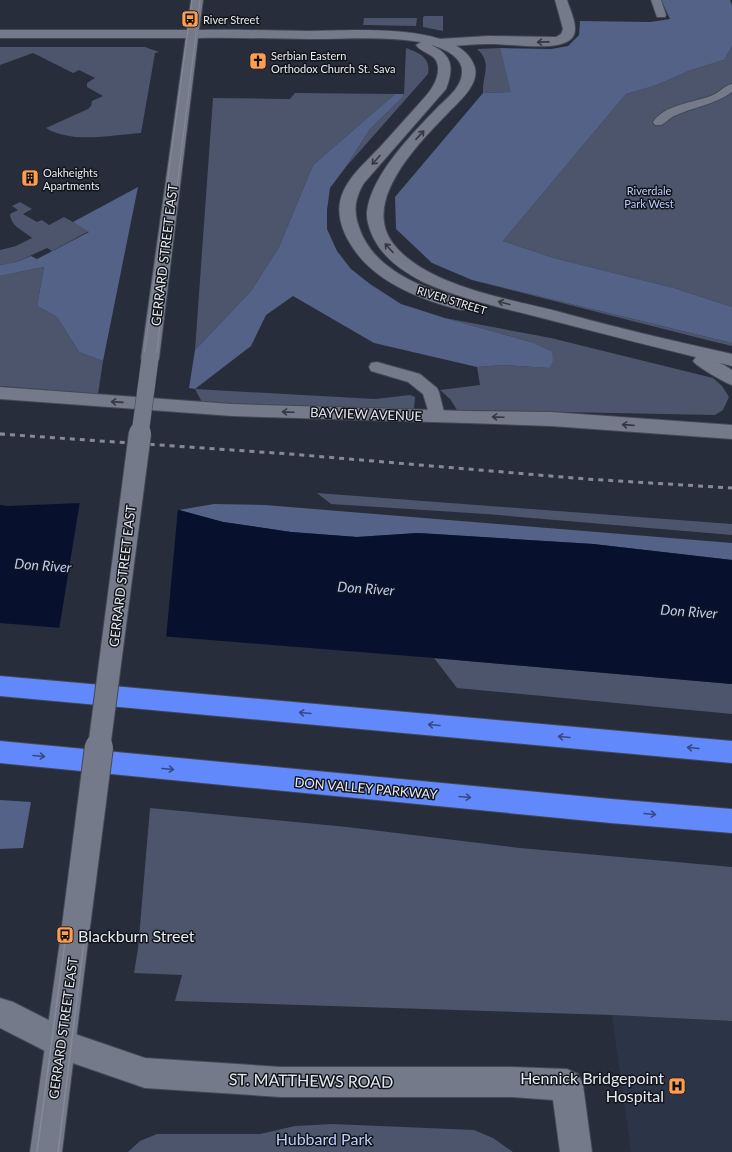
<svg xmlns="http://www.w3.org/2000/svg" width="732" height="1152" font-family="Lato,sans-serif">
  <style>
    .built { fill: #2c3447 }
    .green { fill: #4c556b }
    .forest { fill: #536286 }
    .water { fill: #07112e }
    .pier { fill: #272d3a }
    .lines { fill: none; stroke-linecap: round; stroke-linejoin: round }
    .service-casing { stroke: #434853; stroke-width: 2 }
    .minor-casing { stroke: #434853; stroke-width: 2 }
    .tertiary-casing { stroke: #434853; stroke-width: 2 }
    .secondary-casing { stroke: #434853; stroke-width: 2 }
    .motorway-casing { stroke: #434853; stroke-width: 2 }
    .service { fill: #747a8a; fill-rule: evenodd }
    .minor { fill: #747a8a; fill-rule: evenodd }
    .tertiary { fill: #747a8a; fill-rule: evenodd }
    .secondary { fill: #747a8a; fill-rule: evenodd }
    .motorway { fill: #6189fb; fill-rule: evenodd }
    .tram-far1 { stroke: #858a95; stroke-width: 1 }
    .tram { stroke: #858a95; stroke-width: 1.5 }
    .rail-far1 { stroke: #858a95; stroke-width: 2.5; stroke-dasharray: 4 4; stroke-linecap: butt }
    .rail { stroke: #858a95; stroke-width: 3; stroke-dasharray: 5 5; stroke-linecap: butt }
    .secondary-bridge-far2-casing { stroke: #434853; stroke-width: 18; stroke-linecap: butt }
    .secondary-bridge-far1-casing { stroke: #434853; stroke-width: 24; stroke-linecap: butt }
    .secondary-bridge-casing { stroke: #434853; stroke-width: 30; stroke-linecap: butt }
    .secondary-bridge-far2 { stroke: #747a8a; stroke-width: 17 }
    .secondary-bridge-far1 { stroke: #747a8a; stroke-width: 22 }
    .secondary-bridge { stroke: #747a8a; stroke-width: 28 }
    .oneway { stroke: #353842 }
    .oneway2 { stroke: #364980 }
    .labels { text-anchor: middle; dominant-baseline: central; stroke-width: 3; stroke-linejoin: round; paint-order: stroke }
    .far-poi-label { font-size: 11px; fill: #e6eaf3; stroke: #13151b; text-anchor: start }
    .far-park-label { font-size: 11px; fill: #b9ceff; stroke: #13151b }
    .far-street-label { font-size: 11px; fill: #e6eaf3; stroke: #13151b }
    .street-label { font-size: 13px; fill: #e6eaf3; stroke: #13151b }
    .water-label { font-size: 14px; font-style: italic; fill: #b7ccfd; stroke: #13151b }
    .near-poi-label { font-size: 16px; fill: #e6eaf3; stroke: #13151b; text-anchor: start }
    .near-street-label { font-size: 16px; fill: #e6eaf3; stroke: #13151b }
    .near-park-label { font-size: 16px; fill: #b9ceff; stroke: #13151b }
  </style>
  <rect width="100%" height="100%" fill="#272d3a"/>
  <path class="built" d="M612 1015 732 1021V1152H631Z"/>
  <path class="green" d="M425 16H443V31L423 27V17Z
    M364 18H417L416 26 363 25Z
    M732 46V307L674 288 554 258 503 241 626 94 657 85 691 70 724 60Z
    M0 47H145L159 52 155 53 141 133C111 135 72 144 46 128L88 109 91 106 92 101 103 96 87 87V83L95 78 79 70 73 73 33 53 0 65Z
    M406 48C419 53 431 57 428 74L345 168 370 129 402 98 404 94Z
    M500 48 512 92 483 93C482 75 493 63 477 49Z
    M295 93 395 94 313 165 279 247 251 291 195 350 213 98 290 99Z
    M20 202 32 209 23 214 37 222 42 220 49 225 64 217 89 231 52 251 47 248 17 262 0 265V250L16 246 32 238C23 230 11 227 10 214L18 210 12 206Z
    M44 267 37 306 57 317 79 352 103 361 98 394 0 386V276Z
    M472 280 732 343V346L707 340Z
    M445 318 551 338 713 378 722 386 729 397 723 410 715 415 457 410 450 399 440 390 480 385 477 367 504 365 549 368 531 342Z
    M195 389 375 399 410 395 415 397 414 409H307L203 404Z
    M317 493 732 524V535L486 514 331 504Z
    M434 658 732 684V714L457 688Z
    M150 808 347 827 520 848 732 867V1021L612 1015 175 1001 182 975 134 973 138 949Z
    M333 1124 474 1130 493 1138 513 1152H128L140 1141 157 1134H260L295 1126Z"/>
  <path class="forest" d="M661 0H730L732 5V46L724 60 691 70 657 85 626 94 503 241 554 258 674 288 732 307V343L472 280 432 263 396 229 395 197 483 93 511 92 500 48 551 49 568 46 579 35 580 21 650 22 670 19Z
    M395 94H404L402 98 370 129 345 168 330 188 327 210V229L337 251 351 269 370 284 401 304 445 318 531 342 552 352 553 361 549 368 504 365 477 367 374 343 293 296 266 315 251 346 195 389 189 388 195 350 251 291 279 247 313 165Z
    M138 187 103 361 79 352 57 317 37 306 44 267 0 276V265L17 262 31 256 37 259 89 232 73 222Z
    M214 504 265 505 732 543V560L593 544 418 533 357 537 291 532 223 522 179 510Z
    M0 800 31 802 23 848 0 849Z"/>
  <path class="water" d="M82 503 179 510 223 522 291 532 357 537 418 533 593 544 732 560V684L434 658 0 623V505L7 506Z"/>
  <path class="pier" d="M80 501 178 508 166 639 59 630Z"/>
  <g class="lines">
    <defs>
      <path id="service" d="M651 0H661L666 15 665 17H657Z
        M732 84V92C714 105 693 107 674 116 666 120 664 127 655 125L653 122C665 104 694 103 713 95 720 92 725 85 732 84Z
        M377 362 420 374 437 388 439 392 445 416 443 420 437 422 431 420 423 394 408 382 371 371 369 367 371 363Z"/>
      <path id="minor" d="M555 0H567C570 10 580 29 572 38 559 53 507 43 488 44 472 44 455 46 439 47L435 46 433 43 435 40 439 39 488 36 556 37 561 34 563 29Z
        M702 355 724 365 732 370V385C725 383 696 366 693 361L696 357Z
        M467 411 551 412 732 425V439L551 426 467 423 460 422 457 417 460 412Z
        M0 998 13 1002 78 1035 145 1058 281 1067H512L567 1069 578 1074 583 1085 592 1152H560L553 1100 512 1097H281L145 1088 61 1059 0 1028Z"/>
      <path id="tertiary" d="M0 30H192L196 31 198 34 196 37 192 38H0Z"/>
      <path id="secondary" d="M191 0H203L199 30C237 29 274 31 311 31 347 31 463 21 475 68 479 86 457 103 447 114 419 143 362 200 392 242 423 285 508 299 556 311 614 327 673 341 732 354V366C667 350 603 334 538 317 499 307 460 299 423 282 404 272 384 259 374 239 370 231 366 220 367 211 372 174 412 134 437 108 447 98 462 87 462 72 463 57 443 48 431 45 453 55 454 68 446 89L364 183C355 198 353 211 359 227 374 272 426 289 467 301L470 305 467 309 461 310C421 300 376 283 353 248 344 235 337 218 340 202 344 180 366 162 381 146 393 133 405 119 417 106 427 95 439 83 438 67 437 53 422 54 416 45L421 42C384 36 348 39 311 39 273 39 236 37 198 38L159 359 156 363 150 365 144 363 141 359Z
        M0 387 232 404 467 411 474 412 477 417 474 422 467 423 232 416 0 399Z
        M75 920 85 924 89 934 62 1152H30L61 934 65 924Z"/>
      <path id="motorway" d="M0 676 732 741V763L0 696Z
        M0 741 611 799 732 809V833L611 823 0 763Z"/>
    </defs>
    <use href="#service" class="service-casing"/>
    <use href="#minor" class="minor-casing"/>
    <use href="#tertiary" class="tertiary-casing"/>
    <use href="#secondary" class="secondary-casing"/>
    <use href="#motorway" class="motorway-casing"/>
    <use href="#service" class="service"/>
    <use href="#minor" class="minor"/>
    <use href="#tertiary" class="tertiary"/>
    <use href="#secondary" class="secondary"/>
    <use href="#motorway" class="motorway"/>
    <path class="tram-far1" d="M91 748 192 0
      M108 748 200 0"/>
    <path class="tram" d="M37 1152 91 747
      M58 1152 108 747"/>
    <path class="rail-far1" d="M0 434H4"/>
    <path class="rail" d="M0 434 290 454 586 479 732 488"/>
    <defs>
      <path id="secondary-bridge-far2" d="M140 434 150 359"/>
      <path id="secondary-bridge-far1" d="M99 748 140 433"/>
      <path id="secondary-bridge" d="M75 934 99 747"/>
    </defs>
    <use href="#secondary-bridge-far2" class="secondary-bridge-far2-casing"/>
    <use href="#secondary-bridge-far1" class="secondary-bridge-far1-casing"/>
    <use href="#secondary-bridge" class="secondary-bridge-casing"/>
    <use href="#secondary-bridge-far2" class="secondary-bridge-far2"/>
    <use href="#secondary-bridge-far1" class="secondary-bridge-far1"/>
    <use href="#secondary-bridge" class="secondary-bridge"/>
  </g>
  <defs><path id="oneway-shaft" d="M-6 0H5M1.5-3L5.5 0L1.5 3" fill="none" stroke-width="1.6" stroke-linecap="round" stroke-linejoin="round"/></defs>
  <g class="oneway">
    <use href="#oneway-shaft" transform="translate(543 42) rotate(179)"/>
    <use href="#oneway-shaft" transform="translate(420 135) rotate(-47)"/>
    <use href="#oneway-shaft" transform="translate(376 160) rotate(132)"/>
    <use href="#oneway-shaft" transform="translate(389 248) rotate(-132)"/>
    <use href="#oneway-shaft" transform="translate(504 303) rotate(-165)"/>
    <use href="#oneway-shaft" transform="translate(117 402) rotate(-176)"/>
    <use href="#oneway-shaft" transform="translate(288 412) rotate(-178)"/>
    <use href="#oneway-shaft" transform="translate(498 417) rotate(-178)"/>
    <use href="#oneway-shaft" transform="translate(628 425) rotate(-176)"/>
  </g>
  <g class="oneway2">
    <use href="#oneway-shaft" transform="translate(305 713) rotate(-175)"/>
    <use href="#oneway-shaft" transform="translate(434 725) rotate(-175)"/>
    <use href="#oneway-shaft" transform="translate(564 737) rotate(-175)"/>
    <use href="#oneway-shaft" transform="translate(693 748) rotate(-175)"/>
    <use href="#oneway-shaft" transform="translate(39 756) rotate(5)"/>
    <use href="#oneway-shaft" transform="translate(168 769) rotate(5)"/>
    <use href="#oneway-shaft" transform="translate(465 797) rotate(5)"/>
    <use href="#oneway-shaft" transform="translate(650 814) rotate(5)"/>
  </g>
  <defs>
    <symbol id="bus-square" viewBox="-11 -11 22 22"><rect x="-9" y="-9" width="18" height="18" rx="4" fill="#fc9d52" stroke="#13151b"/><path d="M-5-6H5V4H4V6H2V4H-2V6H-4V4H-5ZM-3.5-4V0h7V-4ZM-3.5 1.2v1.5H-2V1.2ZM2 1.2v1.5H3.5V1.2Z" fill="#111"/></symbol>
    <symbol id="church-square" viewBox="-11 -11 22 22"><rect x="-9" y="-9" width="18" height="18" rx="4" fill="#fc9d52" stroke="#13151b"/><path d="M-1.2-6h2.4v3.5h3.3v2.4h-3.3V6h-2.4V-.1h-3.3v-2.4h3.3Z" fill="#111"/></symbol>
    <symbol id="building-square" viewBox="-11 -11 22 22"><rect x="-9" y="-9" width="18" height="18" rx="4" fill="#fc9d52" stroke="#13151b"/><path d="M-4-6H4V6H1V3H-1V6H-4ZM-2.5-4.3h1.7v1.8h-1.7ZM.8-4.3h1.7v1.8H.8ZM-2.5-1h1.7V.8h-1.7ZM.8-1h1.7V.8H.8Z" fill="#111"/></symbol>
    <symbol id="hospital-square" viewBox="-11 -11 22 22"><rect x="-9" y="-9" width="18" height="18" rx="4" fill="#fc9d52" stroke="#13151b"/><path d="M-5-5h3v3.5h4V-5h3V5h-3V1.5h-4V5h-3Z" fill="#111"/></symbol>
  </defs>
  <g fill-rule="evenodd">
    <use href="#bus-square" x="180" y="9" width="20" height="20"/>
    <use href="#church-square" x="248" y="51" width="20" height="20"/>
    <use href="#building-square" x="20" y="168" width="20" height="20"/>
    <use href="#bus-square" x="55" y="925" width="20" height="20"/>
    <use href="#hospital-square" x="667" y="1076" width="20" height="20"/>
  </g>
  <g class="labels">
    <g class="far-poi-label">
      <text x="203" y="19">River Street</text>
      <text x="271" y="55">Serbian Eastern<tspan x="271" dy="13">Orthodox Church St. Sava</tspan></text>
      <text x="43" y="172">Oakheights<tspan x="43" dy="13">Apartments</tspan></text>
    </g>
    <g class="far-park-label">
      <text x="649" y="190">Riverdale<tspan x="649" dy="13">Park West</tspan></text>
    </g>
    <g class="far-street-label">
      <text transform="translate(452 300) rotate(17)">RIVER STREET</text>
    </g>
    <g class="street-label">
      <text transform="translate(164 255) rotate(-83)">GERRARD STREET EAST</text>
      <text transform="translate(366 414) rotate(2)">BAYVIEW AVENUE</text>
      <text transform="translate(122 576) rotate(-83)">GERRARD STREET EAST</text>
      <text transform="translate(366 788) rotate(5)">DON VALLEY PARKWAY</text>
      <text transform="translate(63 1028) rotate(-82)">GERRARD STREET EAST</text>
    </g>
    <g class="water-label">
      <text transform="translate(43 565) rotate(4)">Don River</text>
      <text transform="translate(366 588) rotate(4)">Don River</text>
      <text transform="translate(689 611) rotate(4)">Don River</text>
    </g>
    <g class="near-poi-label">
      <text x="78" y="935">Blackburn Street</text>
      <text x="664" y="1077" text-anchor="end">Hennick Bridgepoint<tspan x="664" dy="18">Hospital</tspan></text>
    </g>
    <g class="near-street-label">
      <text transform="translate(311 1080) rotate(1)">ST. MATTHEWS ROAD</text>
    </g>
    <g class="near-park-label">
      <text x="324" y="1138">Hubbard Park</text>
    </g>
  </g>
</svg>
